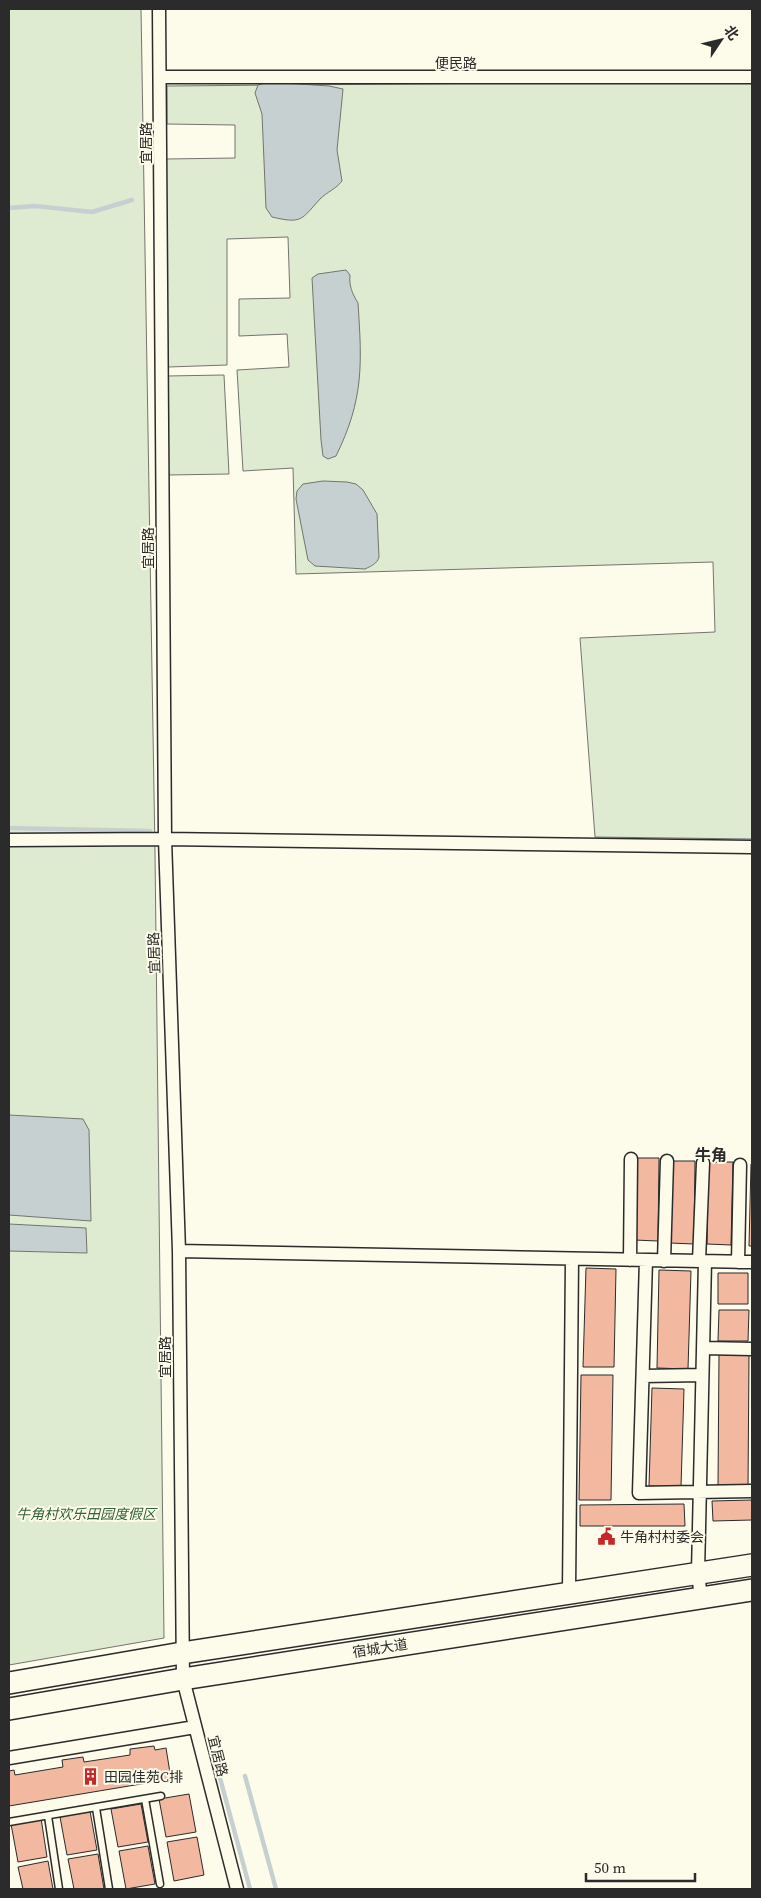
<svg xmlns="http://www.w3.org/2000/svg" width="761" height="1898" font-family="'Source Serif 4','Noto Sans SC',serif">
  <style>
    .green { fill: #deebd1; stroke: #74746e }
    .water { fill: #c7d0d0; stroke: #74746e }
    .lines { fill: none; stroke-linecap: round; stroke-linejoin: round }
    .stream { stroke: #c7d0d0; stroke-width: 4.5 }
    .building { fill: #f2b8a0; stroke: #2b2b2b }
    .lane-casing { stroke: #2b2b2b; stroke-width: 9 }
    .street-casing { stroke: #2b2b2b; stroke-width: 15 }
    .primary-casing { stroke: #2b2b2b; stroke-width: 24 }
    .lane { stroke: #fdfbea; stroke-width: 6 }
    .street { stroke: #fdfbea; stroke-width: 12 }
    .primary { stroke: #fdfbea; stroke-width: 21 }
    .labels { text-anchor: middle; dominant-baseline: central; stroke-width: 4; stroke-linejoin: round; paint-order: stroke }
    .street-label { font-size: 14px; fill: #2b2b2b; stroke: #fdfbea }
    .park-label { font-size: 14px; font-style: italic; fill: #34623c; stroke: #fdfbea }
    .poi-label { font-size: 14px; fill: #2b2b2b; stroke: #fdfbea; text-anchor: start }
    .quarter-label { font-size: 16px; font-weight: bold; fill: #2b2b2b; stroke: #fdfbea }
  </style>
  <rect width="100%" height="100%" fill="#fdfbea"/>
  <path class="green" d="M9 9H141L155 852 164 1638 9 1665Z
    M752 81V839L595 837 580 638 715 632 713 562 296 574 293 468 243 471 237 370 289 367 287 334 239 336V299L290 298 288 237 227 239V365L168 367 166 159 235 158V125L167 124V86Z
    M224 375 229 474 168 475 167 376Z"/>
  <path class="water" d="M268 82 329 86 343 89 337 150 342 181C336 189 327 192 320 199 301 220 302 224 272 217L266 208 262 114 255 93 258 85Z
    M346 270 350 275C349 286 352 293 358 303 362 364 364 399 336 456L328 459 323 456 321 440 312 278 318 274Z
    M323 481 347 482 356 484 363 490 377 514 379 557C377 564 371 566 365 569L315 566 308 560 296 499 297 491 303 484Z
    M9 1115 83 1119 89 1130 91 1221 9 1215Z
    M9 1224 86 1228 87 1253 9 1251Z"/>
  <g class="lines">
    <path class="stream" d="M9 208 35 206 92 212 132 200
      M9 828 150 831
      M245 1776 276 1889
      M220 1778 250 1889"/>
  </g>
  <path class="building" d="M635 1158H659L658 1241 634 1240Z
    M671 1161H695L694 1244 670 1243Z
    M708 1162H733L731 1245 707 1244Z
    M751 1164H752V1246H749Z
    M586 1268 616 1269 614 1367H583Z
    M659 1270 691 1271 688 1369 657 1368Z
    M718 1273H748V1304H718Z
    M719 1310H749L748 1341H718Z
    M719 1353 749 1354 748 1487H718Z
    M581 1375H613L611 1500H579Z
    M652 1388 684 1389 681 1487 649 1486Z
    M752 1500V1520L713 1521 712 1501Z
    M684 1504 685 1526H580V1505Z
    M154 1746 155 1750 166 1748 171 1779 9 1806V1771L14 1770 15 1775 63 1767 62 1760 83 1757 84 1762 130 1755V1749Z
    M189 1794 196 1832 166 1837 159 1799Z
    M141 1804 148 1842 118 1847 111 1809Z
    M90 1811 97 1850 67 1855 60 1817Z
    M41 1818 47 1857 18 1862 11 1824Z
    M197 1837 204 1875 174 1881 167 1842Z
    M148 1846 155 1884 126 1889 119 1851Z
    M98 1854 104 1889H74L68 1859Z
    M48 1861 53 1889H23L18 1867Z"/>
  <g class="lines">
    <defs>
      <path id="lane" d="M145 1799 160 1884
        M96 1808 109 1889
        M48 1816 59 1889
        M9 1822 161 1796"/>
      <path id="street" d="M159 9 165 839 179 1251 183 1679 237 1889
        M161 77H752
        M9 840 165 839 752 847
        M179 1251 752 1262
        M630 1260 631 1159
        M646 1260 639 1493 752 1491
        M664 1261 667 1161
        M699 1261 703 1163
        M738 1262 740 1165
        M704 1348 752 1349
        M643 1376 702 1375
        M569 1592 572 1259
        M701 1598 698 1573 705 1261
        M9 1758 195 1727"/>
      <path id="primary" d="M9 1683 182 1653 752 1565
        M9 1709 183 1679 752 1590"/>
    </defs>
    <use href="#lane" class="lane-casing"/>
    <use href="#street" class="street-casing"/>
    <use href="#primary" class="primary-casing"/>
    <use href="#lane" class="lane"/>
    <use href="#street" class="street"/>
    <use href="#primary" class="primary"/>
  </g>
  <defs>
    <symbol id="civic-bare" viewBox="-9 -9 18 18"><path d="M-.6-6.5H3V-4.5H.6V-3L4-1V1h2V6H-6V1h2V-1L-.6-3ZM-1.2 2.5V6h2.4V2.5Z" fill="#c62828" stroke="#fdfbea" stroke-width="2.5" paint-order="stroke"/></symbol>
    <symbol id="building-bare" viewBox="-9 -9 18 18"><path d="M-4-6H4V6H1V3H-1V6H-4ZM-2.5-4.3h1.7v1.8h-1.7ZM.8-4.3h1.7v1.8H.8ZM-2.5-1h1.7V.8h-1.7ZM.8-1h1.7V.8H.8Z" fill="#c62828" stroke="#fdfbea" stroke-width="2.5" paint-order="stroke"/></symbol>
  </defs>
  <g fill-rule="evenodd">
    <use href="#civic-bare" x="594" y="1524" width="25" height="25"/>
    <use href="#building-bare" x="78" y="1764" width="25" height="25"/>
  </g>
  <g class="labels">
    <g class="street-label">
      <text x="456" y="63">便民路</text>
      <text transform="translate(146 143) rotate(-90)">宜居路</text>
      <text transform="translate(148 548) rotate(-90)">宜居路</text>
      <text transform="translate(154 953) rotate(-92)">宜居路</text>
      <text transform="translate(165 1357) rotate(-90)">宜居路</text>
      <text transform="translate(380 1648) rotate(-9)">宿城大道</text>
      <text transform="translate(218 1756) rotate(76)">宜居路</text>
    </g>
    <g class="park-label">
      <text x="86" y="1514">牛角村欢乐田园度假区</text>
    </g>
    <g class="poi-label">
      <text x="620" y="1537">牛角村村委会</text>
      <text x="104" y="1777">田园佳苑C排</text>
    </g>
    <g class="quarter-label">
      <text x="711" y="1155">牛角</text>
    </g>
  </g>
  <rect width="761" height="1898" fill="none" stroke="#2b2b2b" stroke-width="20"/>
  <g transform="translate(721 40) rotate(55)" stroke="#fdfbea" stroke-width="4" paint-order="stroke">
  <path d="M0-4L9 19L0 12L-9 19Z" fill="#2b2b2b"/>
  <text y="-8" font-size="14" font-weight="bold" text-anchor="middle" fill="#2b2b2b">北</text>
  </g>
  <path d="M586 1873v8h109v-8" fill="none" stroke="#2b2b2b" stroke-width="2.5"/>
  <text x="594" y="1873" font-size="15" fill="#2b2b2b" stroke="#fdfbea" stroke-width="4" paint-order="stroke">50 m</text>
</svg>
